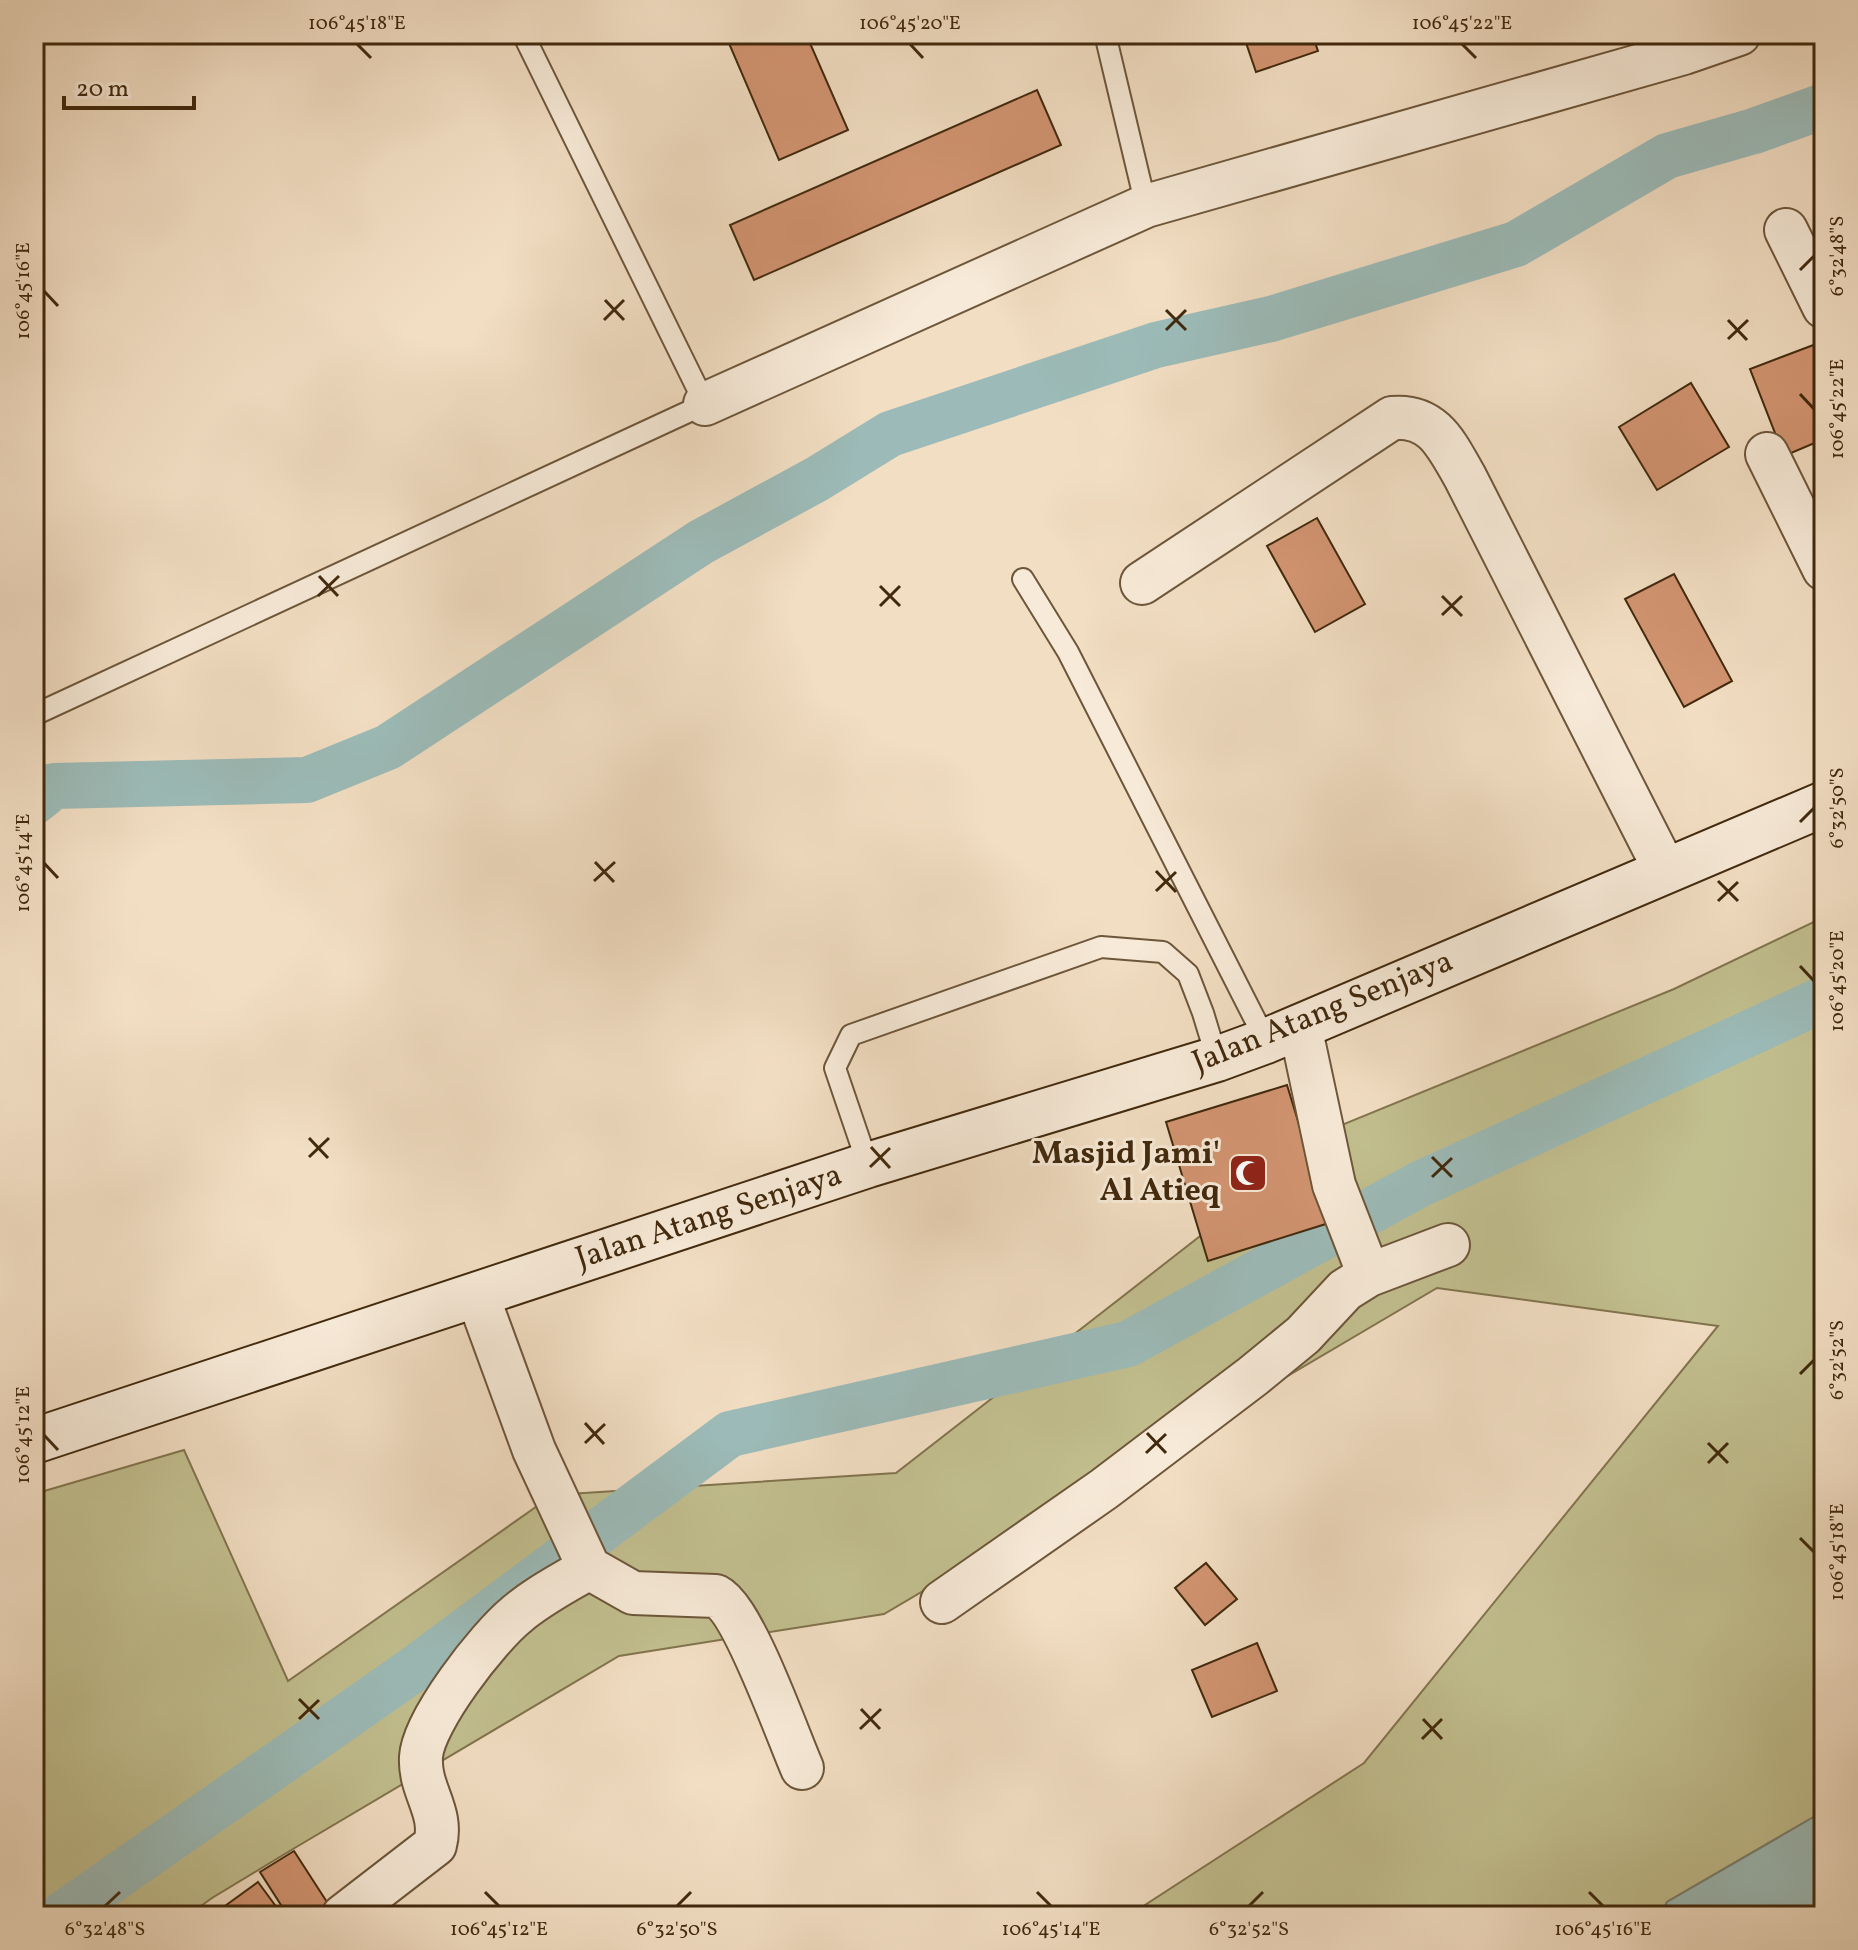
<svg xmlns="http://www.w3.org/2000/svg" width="1858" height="1950" font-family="Vollkorn,serif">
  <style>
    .green { fill: #c2bf8f; stroke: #82744e; stroke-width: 2 }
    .water { fill: #9cbbb8; stroke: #788174; stroke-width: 2 }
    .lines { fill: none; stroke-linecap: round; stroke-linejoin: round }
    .canal { stroke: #9cbbb8; stroke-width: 46 }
    .building { fill: #d29471; stroke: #41290d; stroke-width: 2 }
    .service-casing { stroke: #6d563a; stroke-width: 24 }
    .minor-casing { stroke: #6d563a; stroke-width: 46 }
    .secondary-casing { stroke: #41290d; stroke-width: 48 }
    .service { stroke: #f7ead8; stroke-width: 20 }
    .minor { stroke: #f7ead8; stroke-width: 42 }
    .secondary { stroke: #f7ead8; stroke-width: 44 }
    .ticks { fill: none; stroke: #41290d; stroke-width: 3 }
    .labels { text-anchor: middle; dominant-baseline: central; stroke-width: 6; stroke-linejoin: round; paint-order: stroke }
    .street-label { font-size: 32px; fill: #41290d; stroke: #f7ead8 }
    .poi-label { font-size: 32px; font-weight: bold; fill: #41290d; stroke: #f7ead8; text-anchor: end }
    .neatline { fill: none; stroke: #41290d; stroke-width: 3 }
    .ticks-label { font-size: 20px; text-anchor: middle; fill: #41290d }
  </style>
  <rect width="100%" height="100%" fill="#f2dec3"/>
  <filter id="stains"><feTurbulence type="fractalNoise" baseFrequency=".0025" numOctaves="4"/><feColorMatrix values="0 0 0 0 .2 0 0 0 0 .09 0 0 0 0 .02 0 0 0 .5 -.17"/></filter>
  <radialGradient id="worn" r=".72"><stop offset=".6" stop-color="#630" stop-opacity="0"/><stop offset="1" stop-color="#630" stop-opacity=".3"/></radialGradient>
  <path class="green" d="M1824 917V1811L1667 1902 1661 1916H1128L1364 1763 1718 1326 1437 1288 884 1614 619 1656 293 1849 212 1898 187 1916H34V1494L184 1450 288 1681 553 1495 896 1473 1344 1124 1674 989Z"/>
  <path class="water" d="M1824 1811V1916H1661L1667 1902Z"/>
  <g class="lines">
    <path class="canal" d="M34 802 54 786 307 780 388 747 701 542 817 479 890 434 1156 345 1271 319 1516 244 1667 156 1754 131 1824 106
      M60 1916 417 1667 730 1434 1128 1344 1420 1184 1824 999"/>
  </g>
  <path class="building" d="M725 34H806L848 130 779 160Z
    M1033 34H1059L1035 42Z
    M1243 34H1312L1318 51 1256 72Z
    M1037 90 1061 145 754 280 730 225Z
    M1824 341V439L1784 456 1750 369Z
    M1691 383 1729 447 1657 490 1619 427Z
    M1317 518 1365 604 1315 632 1267 546Z
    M1674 574 1732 681 1684 707 1625 599Z
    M1287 1085 1329 1223 1208 1261 1166 1122Z
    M1206 1563 1237 1599 1205 1625 1175 1588Z
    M1257 1643 1277 1691 1212 1717 1192 1670Z
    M294 1851 336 1916H288L260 1872Z
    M258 1882 283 1916H221L218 1911Z
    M206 1907 213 1916H194Z"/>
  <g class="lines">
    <defs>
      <path id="service" d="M1105 34 1146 206
        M1023 579 1068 652 1266 1041
        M34 715 705 404 523 34
        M868 1165 835 1068 851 1035 1101 947 1163 952 1188 974 1203 1013 1217 1059"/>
      <path id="minor" d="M1786 230 1824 307
        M705 404 1146 206 1684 53 1739 34
        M1767 454 1824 569
        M1142 583 1392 418C1434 414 1447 446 1465 477L1665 870
        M1300 1026 1334 1185 1369 1275
        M477 1294 534 1450 589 1568 633 1593 716 1596C744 1610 787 1734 802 1768
        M942 1602 1104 1489 1253 1376 1303 1335 1345 1290 1369 1275 1448 1245
        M343 1916 435 1845C444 1811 419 1791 421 1757 423 1721 488 1638 516 1615 538 1596 564 1583 589 1568"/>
      <path id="secondary" d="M34 1441 868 1165 1217 1059 1266 1041 1824 804"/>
    </defs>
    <use href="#service" class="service-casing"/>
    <use href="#minor" class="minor-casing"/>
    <use href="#secondary" class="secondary-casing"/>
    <use href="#service" class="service"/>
    <use href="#minor" class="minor"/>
    <use href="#secondary" class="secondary"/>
  </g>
  <path class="ticks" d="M357 44 371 58M910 44 923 58M1462 44 1476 58M1800 270 1814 256M44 291 58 306M605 300 624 320M1166 310 1186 330M604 320 624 300M1728 320 1747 340M1166 330 1186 310M1728 339 1748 320M1800 394 1814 409M319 576 338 596M880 586 900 606M318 596 339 576M1442 596 1462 616M880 606 900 586M1442 615 1462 596M1800 822 1814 808M595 862 614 882M44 863 58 878M1156 871 1176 892M594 881 615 862M1718 881 1738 901M1156 891 1176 872M1718 901 1738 882M1800 966 1814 981M309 1138 328 1158M871 1147 890 1168M309 1157 329 1138M1432 1157 1452 1177M870 1167 890 1148M1432 1177 1452 1158M1800 1374 1814 1360M585 1423 604 1444M1147 1433 1166 1453M44 1435 58 1450M585 1443 605 1424M1708 1443 1728 1463M1146 1453 1166 1434M1708 1463 1728 1443M1800 1538 1814 1552M299 1699 319 1719M861 1709 880 1729M299 1719 319 1700M1423 1719 1442 1739M860 1729 881 1709M1422 1739 1442 1719M485 1892 499 1906M1037 1892 1051 1906M1589 1892 1603 1906M105 1906 120 1892M677 1906 691 1892M1249 1906 1263 1892"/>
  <defs>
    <symbol id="mosque-square" viewBox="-11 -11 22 22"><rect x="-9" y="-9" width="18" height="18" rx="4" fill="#8f2418" stroke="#f7ead8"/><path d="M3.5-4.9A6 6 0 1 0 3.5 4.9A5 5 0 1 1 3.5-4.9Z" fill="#fff"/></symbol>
  </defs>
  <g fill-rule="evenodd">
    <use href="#mosque-square" x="1226" y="1151" width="44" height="44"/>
  </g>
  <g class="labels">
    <g class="street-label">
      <text transform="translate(1323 1013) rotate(-22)">Jalan Atang Senjaya</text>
      <text transform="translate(709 1218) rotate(-18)">Jalan Atang Senjaya</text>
    </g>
    <g class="poi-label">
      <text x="1220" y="1155">Masjid Jami'<tspan x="1220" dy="37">Al Atieq</tspan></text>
    </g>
  </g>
  <rect width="1858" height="1950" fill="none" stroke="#f2dec3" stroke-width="88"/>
  <path d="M64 96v12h130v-12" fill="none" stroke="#41290d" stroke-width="4"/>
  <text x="76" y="96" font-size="24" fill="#41290d" stroke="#f7ead8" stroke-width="6" paint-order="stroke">20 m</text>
  <rect x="44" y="44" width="1770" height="1862" class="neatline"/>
  <g class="ticks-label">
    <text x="357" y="29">106°45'18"E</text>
    <text x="910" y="29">106°45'20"E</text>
    <text x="1462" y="29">106°45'22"E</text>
    <text transform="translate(1836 256) rotate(-90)" y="7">6°32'48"S</text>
    <text transform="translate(22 291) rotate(-90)" y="7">106°45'16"E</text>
    <text transform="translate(1836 409) rotate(-90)" y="7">106°45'22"E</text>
    <text transform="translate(1836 808) rotate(-90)" y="7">6°32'50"S</text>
    <text transform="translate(22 863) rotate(-90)" y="7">106°45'14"E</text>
    <text transform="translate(1836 981) rotate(-90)" y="7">106°45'20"E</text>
    <text transform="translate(1836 1360) rotate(-90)" y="7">6°32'52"S</text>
    <text transform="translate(22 1435) rotate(-90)" y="7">106°45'12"E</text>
    <text transform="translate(1836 1552) rotate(-90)" y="7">106°45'18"E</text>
    <text x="105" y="1935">6°32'48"S</text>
    <text x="499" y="1935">106°45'12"E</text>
    <text x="677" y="1935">6°32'50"S</text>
    <text x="1051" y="1935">106°45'14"E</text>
    <text x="1249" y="1935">6°32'52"S</text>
    <text x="1603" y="1935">106°45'16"E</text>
  </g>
  <rect width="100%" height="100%" filter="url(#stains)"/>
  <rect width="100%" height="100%" fill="url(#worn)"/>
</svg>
